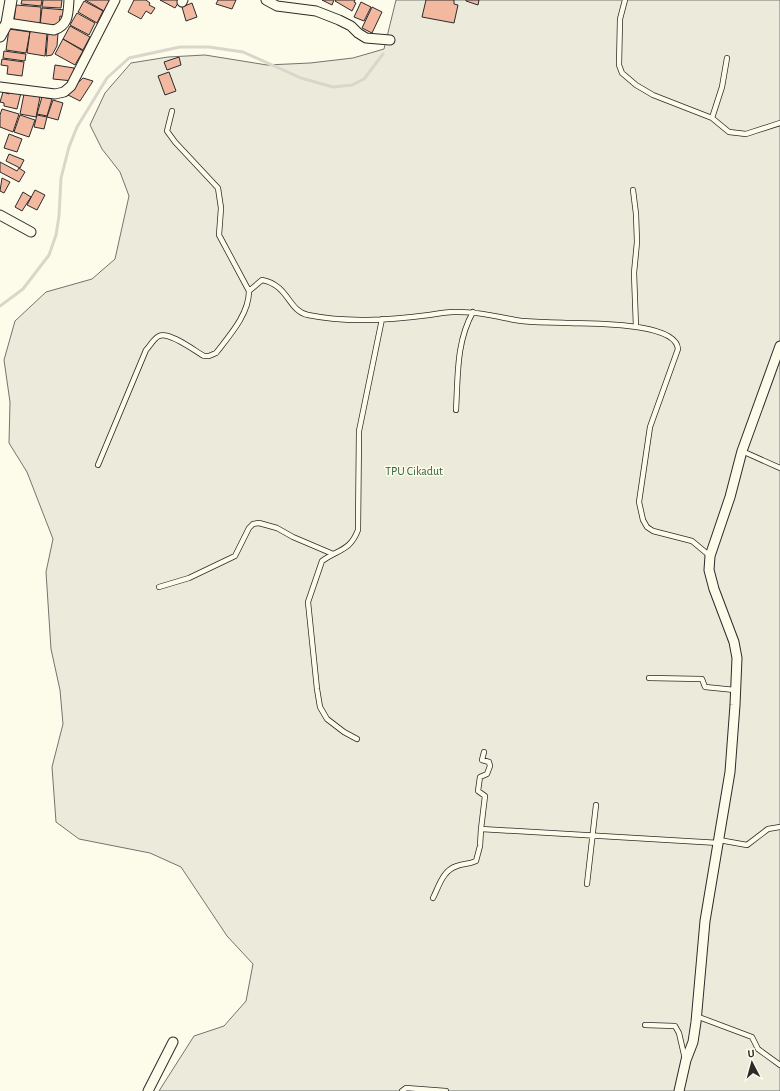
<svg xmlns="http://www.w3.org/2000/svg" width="780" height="1091" font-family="'Alegreya Sans',sans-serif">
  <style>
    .green { fill: #ecebdb; stroke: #74746e }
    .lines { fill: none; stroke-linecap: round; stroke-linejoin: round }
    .stream { stroke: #d8d7c9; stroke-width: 3 }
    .building { fill: #f2b8a0; stroke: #2b2b2b }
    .service-casing { stroke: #2b2b2b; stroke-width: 6 }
    .minor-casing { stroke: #2b2b2b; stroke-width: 11 }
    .tertiary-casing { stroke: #2b2b2b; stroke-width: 13 }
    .service { stroke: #fdfbea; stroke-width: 4.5 }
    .minor { stroke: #fdfbea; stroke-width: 9 }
    .tertiary { stroke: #fdfbea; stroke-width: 11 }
    .labels { text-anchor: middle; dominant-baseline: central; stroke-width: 3; stroke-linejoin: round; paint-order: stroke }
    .park-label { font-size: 12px; fill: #34623c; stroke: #fdfbea }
  </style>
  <rect width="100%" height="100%" fill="#fdfbea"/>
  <path class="green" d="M396 0H780V1091H159L194 1036 224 1026 246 1001 253 964 227 936 181 867 150 853 79 839 56 822 52 767 63 724 60 690 51 649 46 572 53 539 27 472 9 443 10 402 4 360 15 321 46 292 92 279 115 259 129 196 120 172 102 149 90 125 105 93 131 63 168 57 205 55 267 65 310 63 353 58 384 49Z"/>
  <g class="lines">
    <path class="stream" d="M0 306 23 289 49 255 56 235 59 216 61 178 69 147 77 127 107 78 129 58 180 47H209L243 52 301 78 333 87 352 85 364 79 383 54"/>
  </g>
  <path class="building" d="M22 0H42L41 6 21 4Z
    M43 0H62L61 8 42 7Z
    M85 0H110L104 11Z
    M134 0H146L150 3 149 5 155 8 151 14 146 11 141 19 128 12Z
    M160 0H180L175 8Z
    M218 0H236L232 9 216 4Z
    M322 0H334L332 5Z
    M336 0H355L354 2 356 3 352 11 335 1Z
    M426 0H454V4L458 5 454 23 422 17Z
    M466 0H479L478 5 466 1Z
    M84 1 103 11 97 23 78 12Z
    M361 2 371 7 364 21 354 17Z
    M192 3 197 17 186 21 182 7Z
    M16 5 41 7 40 24 14 21Z
    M372 7 382 12 372 33 362 28Z
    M42 8 66 10 65 17 60 16 59 26 40 25Z
    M77 13 95 23 89 35 70 25Z
    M70 26 90 37 83 50 63 39Z
    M9 29 30 32 26 53 6 50Z
    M30 31 47 33 45 56 27 53Z
    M48 33H58L57 46 52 55 46 56Z
    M63 39 83 51 75 65 55 54Z
    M4 51 26 54 25 61 3 58Z
    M179 57 181 65 167 70 164 62Z
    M2 59 24 62 22 76 7 74 8 66 1 65Z
    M55 65 74 68 73 81 53 79Z
    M169 72 176 91 165 95 158 76Z
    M83 78 93 81 80 101 66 94Z
    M9 90 21 93 17 109 4 106V103L0 102 3 92 9 94Z
    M24 94 40 97 36 117 20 114Z
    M42 97 52 99 47 116 37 114Z
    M53 100 63 103 58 120 47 117Z
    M2 109 19 114 13 132 0 127V115Z
    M20 115 35 120 29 137 14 132Z
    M37 115 47 117 44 129 34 127Z
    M9 134 22 139 17 152 4 148Z
    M9 154 24 160 20 168 6 161Z
    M0 162 17 171 19 168 25 172 19 182 0 172Z
    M2 178 10 182 4 193 0 191Z
    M35 190 45 195 37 210 27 205Z
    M23 192 31 197 22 211 15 207Z"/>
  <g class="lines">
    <defs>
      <path id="service" d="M625 0 620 19 619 65 622 73 636 85 653 95 712 118 729 132 746 134 780 123
        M172 111 167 131 175 142 218 188 221 208 219 235 249 291
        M712 118 722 87 727 58
        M633 190 636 214 637 242 634 273 636 327
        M456 410C458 377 456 342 473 312
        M742 451 780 468
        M98 465 146 350C150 346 154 338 159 336 169 331 195 351 204 356H209L216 353C230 335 249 314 249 291L262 280C289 285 288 311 308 315 347 323 389 320 429 315 437 314 445 312 453 312 474 311 494 316 515 320 533 323 552 322 570 323 591 324 676 322 678 349L650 427 639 502 643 520 647 527 653 531 692 541 710 556
        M159 587 189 578 235 556 249 528 253 524 259 523 277 528 293 537 333 554
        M649 678 702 679 705 687 735 690
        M357 739 344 732 327 719 320 707 317 689 308 602 322 561C339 549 350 551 358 530L359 431 382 319
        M484 752 482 760 489 762 490 766 487 774 480 777 478 791 485 796 481 829 719 843
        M719 840 747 845 768 829 780 827
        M587 884 596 805
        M433 898C439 886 443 870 457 866 463 863 467 865 476 861L480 846 481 829
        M696 1016 752 1037 758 1049 780 1065
        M645 1025 675 1026 679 1033 685 1059
        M402 1091 406 1088 446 1091"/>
      <path id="minor" d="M266 0 277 6 316 11 339 20 351 26 358 33 366 38 390 40
        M182 2 183 0
        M7 23 54 30C69 25 68 13 69 0
        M0 87 55 94 64 92 71 86 115 0
        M0 215 31 232
        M148 1091 173 1042
        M679 1091 686 1060 693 1042 696 1022 705 921 730 772 735 705 737 658 734 642 714 589 709 570 710 556 730 497 742 451 780 346"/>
      <path id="tertiary" d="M0 36 7 23 11 0"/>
    </defs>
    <use href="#service" class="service-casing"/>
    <use href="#minor" class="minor-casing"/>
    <use href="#tertiary" class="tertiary-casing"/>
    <use href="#service" class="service"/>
    <use href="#minor" class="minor"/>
    <use href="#tertiary" class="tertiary"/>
  </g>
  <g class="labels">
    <g class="park-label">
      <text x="414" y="471">TPU Cikadut</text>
    </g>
  </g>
  <g transform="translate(752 1063) rotate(354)" stroke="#fdfbea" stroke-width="3" paint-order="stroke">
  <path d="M0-3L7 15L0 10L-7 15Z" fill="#2b2b2b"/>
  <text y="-6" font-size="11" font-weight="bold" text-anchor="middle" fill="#2b2b2b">U</text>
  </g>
</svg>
